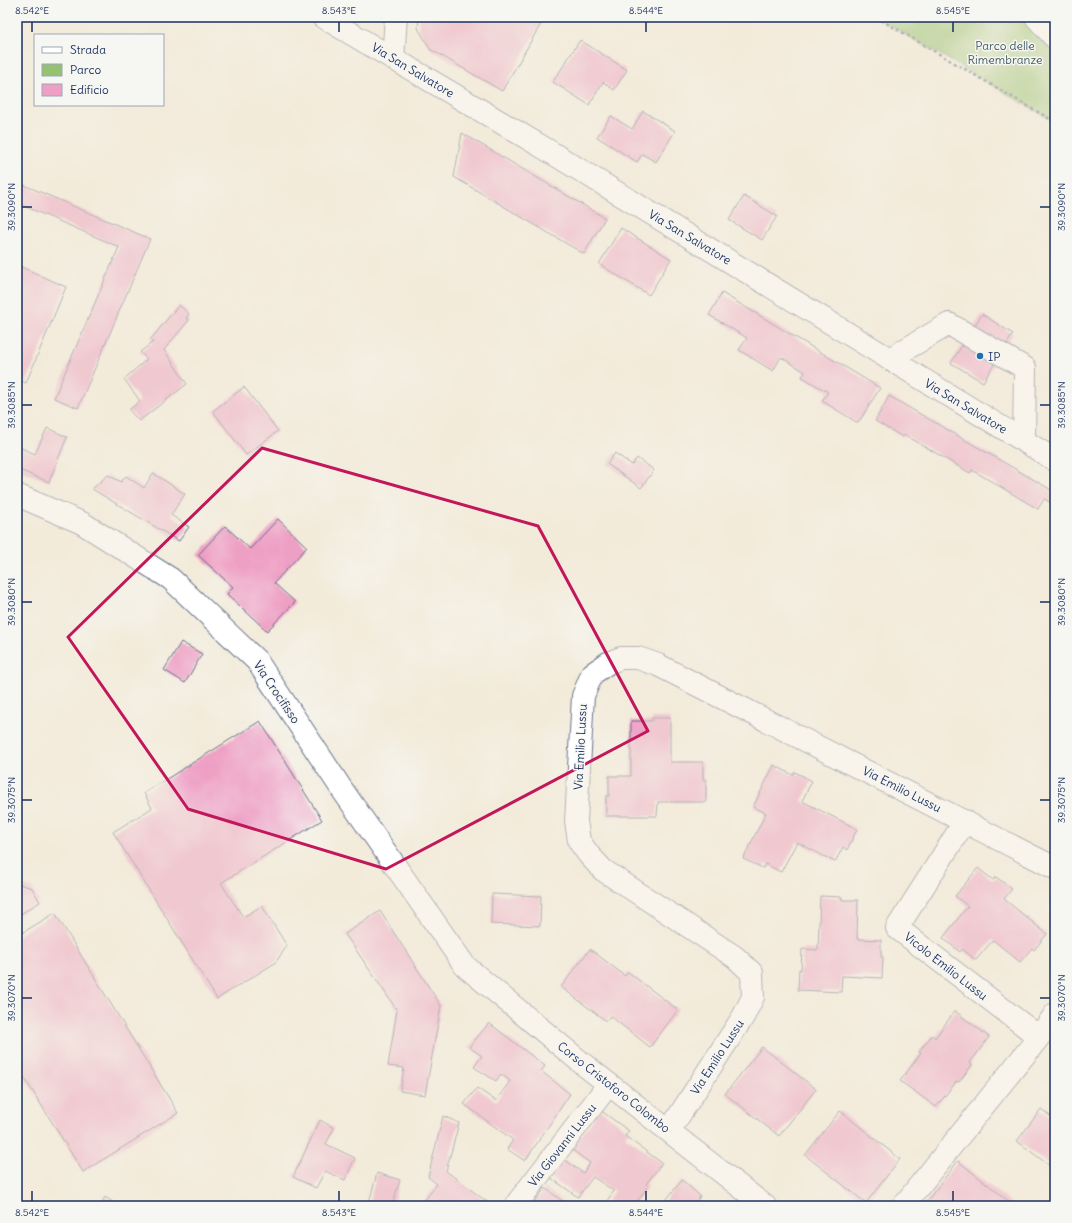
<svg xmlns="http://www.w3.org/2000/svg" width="1072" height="1223" font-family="Delius,sans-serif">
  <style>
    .green { fill: #95c270; stroke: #587867 }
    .building { fill: #ee9fc4 }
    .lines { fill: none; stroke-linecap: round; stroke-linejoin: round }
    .minor-casing { stroke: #677189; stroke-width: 24 }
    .major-casing { stroke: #677189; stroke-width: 24 }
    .path { stroke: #677189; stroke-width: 2.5; stroke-dasharray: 3 3; stroke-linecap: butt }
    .minor { stroke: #fff; stroke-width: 22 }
    .major { stroke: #fff; stroke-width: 22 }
    .marked { fill: none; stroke: #c2185b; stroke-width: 3; stroke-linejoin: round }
    .ticks { fill: none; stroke: #1b2f5e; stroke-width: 1.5 }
    .poi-dot { fill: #1f6fb2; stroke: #f6f6f2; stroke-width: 1.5 }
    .labels { text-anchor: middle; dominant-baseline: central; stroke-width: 3; stroke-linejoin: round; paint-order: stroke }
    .park-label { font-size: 12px; fill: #405b63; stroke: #f6f6f2 }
    .street-label { font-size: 12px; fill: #1b2f5e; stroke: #f6f6f2 }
    .poi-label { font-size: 12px; fill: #1b2f5e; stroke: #f6f6f2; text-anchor: start }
    .neatline { fill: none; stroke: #1b2f5e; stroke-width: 1.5 }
    .ticks-label { font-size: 10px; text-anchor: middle; fill: #1b2f5e }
  </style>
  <rect width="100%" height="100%" fill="#f6f6f2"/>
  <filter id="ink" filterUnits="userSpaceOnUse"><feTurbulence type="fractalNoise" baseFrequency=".025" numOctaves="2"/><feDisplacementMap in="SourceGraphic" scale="8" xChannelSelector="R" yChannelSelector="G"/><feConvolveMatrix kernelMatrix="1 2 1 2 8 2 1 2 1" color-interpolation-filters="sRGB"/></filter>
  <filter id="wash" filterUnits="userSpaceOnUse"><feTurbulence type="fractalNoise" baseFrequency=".012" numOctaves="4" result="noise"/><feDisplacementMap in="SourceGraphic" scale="16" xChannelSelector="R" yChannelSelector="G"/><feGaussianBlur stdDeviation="0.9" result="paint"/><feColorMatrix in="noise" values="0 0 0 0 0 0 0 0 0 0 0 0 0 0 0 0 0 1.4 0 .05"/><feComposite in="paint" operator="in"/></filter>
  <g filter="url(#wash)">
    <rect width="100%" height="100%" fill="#f3ebda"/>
    <path class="green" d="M876 17H1021L1055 52V122Z"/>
    <g id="blocks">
      <path class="building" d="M419 17H545L502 91 430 49 418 28Z
        M580 40 627 70 614 90 603 82 589 105 553 82Z
        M643 111 675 131 656 162 642 154 637 162 597 137 611 116 632 129Z
        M462 133 605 218 584 254 454 177Z
        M17 182 150 239 78 408 54 398 119 247 17 203Z
        M744 196 777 216 762 240 729 220Z
        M621 228 671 259 649 295 599 264Z
        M17 265 66 287 26 383 17 379Z
        M722 293 880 388 858 423 822 401 828 392 802 377 805 372 781 357 773 371 739 350 747 338 709 315Z
        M179 305 189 314 186 318 189 320 164 350 187 384 139 421 129 410 140 401 124 379 147 359 140 352 153 342 150 340Z
        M982 314 1013 334 983 382 951 363Z
        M244 387 278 431 246 455 213 411Z
        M889 396 1055 492V505L1044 499 1038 509 972 470 970 473 905 435 903 437 875 421Z
        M47 428 67 437 49 482 17 469V446L35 454Z
        M615 453 632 465 637 458 654 470 641 488 607 464Z
        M153 473 185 494 171 515 189 527 179 541 92 489 108 475 121 482 126 476 144 488Z
        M278 519 307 547 274 583 295 602 267 631 227 594 233 587 198 555 225 526 250 549Z
        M181 642 202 654 185 683 164 670Z
        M652 718H670V762H703V779L706 780V802H658L657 816H606V796H609V776H631V721H652Z
        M260 721 322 820 221 883 243 917 262 906 287 946 275 963 217 999 113 832 152 808 144 793Z
        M774 765 793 775 795 772 812 781 802 801 857 829 847 850 843 847 835 862 797 842 781 872 765 864 763 868 743 859 766 813 753 807Z
        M978 868 993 880 996 877 1012 889 1004 899 1047 934 1034 950 1032 948 1020 962 993 940 976 960 962 949 960 952 943 938 968 906 955 896Z
        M17 883 32 888 40 902 17 916Z
        M492 894 541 896 540 926 491 924Z
        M820 896 842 897V900H858L857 939 881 940V957H883L882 978 842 976 841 992 798 990 799 969 801 970 802 949 818 950Z
        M380 911 441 1006 425 1095 400 1091 404 1068 388 1066 397 1010 345 934Z
        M55 913 178 1113 83 1172 17 1066V936Z
        M590 949 625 976 628 972 678 1010 650 1047 610 1016 606 1021 561 987Z
        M955 1011 989 1037 970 1063 972 1065 959 1082 957 1081 936 1107 900 1081 921 1053 919 1052 932 1035 935 1038Z
        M489 1023 545 1066 541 1071 570 1094 525 1161 507 1149 513 1140 464 1104 477 1088 496 1101 510 1081 501 1074 496 1081 474 1067 482 1056 469 1047Z
        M762 1047 816 1089 779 1136 725 1094Z
        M1041 1109 1053 1118 1055 1115V1158L1050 1166 1017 1141Z
        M600 1110 629 1131 625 1136 662 1163 646 1184 648 1186 634 1206H603L614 1191 593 1177 578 1197 551 1178 564 1159 583 1173 590 1163 571 1149Z
        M840 1111 900 1159 866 1203 805 1155Z
        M443 1116 459 1123 446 1171 490 1204 489 1206 421 1205 437 1184 428 1177Z
        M320 1120 334 1128 326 1144 355 1158 345 1180 325 1171 316 1188 293 1177Z
        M958 1161 1015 1206H923Z
        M377 1173 400 1180 392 1206H368Z
        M682 1180 700 1196 695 1206H661Z
        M545 1188 569 1206H531Z
        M105 1197 119 1206H100Z"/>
    </g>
  </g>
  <g filter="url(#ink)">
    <use href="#blocks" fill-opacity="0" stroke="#677189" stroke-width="1"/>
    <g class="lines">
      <defs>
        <path id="minor" d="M393 58 396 17
          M889 359 949 324 1025 368 1024 441
          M17 495 82 523 171 579 257 661 341 788 465 966 583 1064 765 1206
          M965 821 897 928 1039 1037
          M669 1131 743 1017 753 997 752 973 735 957 603 870 589 855 579 841 576 821 583 696 592 674 608 663 621 658H638L658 665 1055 868
          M515 1206 609 1084
          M903 1206 1039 1037 1055 1014"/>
        <path id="major" d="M323 17 544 148 1055 460
          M1036 17 1055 38"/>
      </defs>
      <use href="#minor" class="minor-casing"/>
      <use href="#major" class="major-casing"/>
      <path class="path" d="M876 17 1055 122"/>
      <use href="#minor" class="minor"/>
      <use href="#major" class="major"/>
    </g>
  </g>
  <path d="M0 0H1072V1223H0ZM262 448 538 526 648 731 386 869 188 809 68 637Z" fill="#f3ebda" fill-opacity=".55" fill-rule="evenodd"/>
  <path class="marked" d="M262 448 538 526 648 731 386 869 188 809 68 637Z"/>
  <path class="ticks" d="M32 22V32M339 22V32M646 22V32M953 22V32M22 207H32M1040 207H1050M22 405H32M1040 405H1050M22 602H32M1040 602H1050M22 800H32M1040 800H1050M22 998H32M1040 998H1050M32 1191V1201M339 1191V1201M646 1191V1201M953 1191V1201"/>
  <circle class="poi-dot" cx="980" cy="356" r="4"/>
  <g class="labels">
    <g class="park-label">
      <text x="1005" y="45">Parco delle<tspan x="1005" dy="14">Rimembranze</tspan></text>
    </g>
    <g class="street-label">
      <text transform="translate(413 70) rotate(31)">Via San Salvatore</text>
      <text transform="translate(690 237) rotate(31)">Via San Salvatore</text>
      <text transform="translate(966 406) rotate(31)">Via San Salvatore</text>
      <text transform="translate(277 692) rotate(56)">Via Crocifisso</text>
      <text transform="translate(580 747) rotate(-87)">Via Emilio Lussu</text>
      <text transform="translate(902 789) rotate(27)">Via Emilio Lussu</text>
      <text transform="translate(946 966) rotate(38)">Vicolo Emilio Lussu</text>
      <text transform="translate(717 1057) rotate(-57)">Via Emilio Lussu</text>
      <text transform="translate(614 1087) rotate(38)">Corso Cristoforo Colombo</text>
      <text transform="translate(562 1145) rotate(-52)">Via Giovanni Lussu</text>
    </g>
    <g class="poi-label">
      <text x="988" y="356">IP</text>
    </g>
  </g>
  <rect width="1072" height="1223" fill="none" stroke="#f6f6f2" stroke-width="44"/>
  <rect x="34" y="34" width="130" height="72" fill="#f6f6f2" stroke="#9ea6b7"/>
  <rect x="42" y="47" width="20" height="6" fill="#ffffff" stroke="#9ea6b7"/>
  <text x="70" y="54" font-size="12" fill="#1b2f5e">Strada</text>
  <rect x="42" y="64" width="20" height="12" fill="#95c270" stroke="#9ea6b7"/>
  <text x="70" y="74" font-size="12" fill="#1b2f5e">Parco</text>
  <rect x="42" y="84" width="20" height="12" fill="#ee9fc4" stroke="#9ea6b7"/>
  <text x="70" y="94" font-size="12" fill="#1b2f5e">Edificio</text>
  <rect x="22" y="22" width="1028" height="1179" class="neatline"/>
  <g class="ticks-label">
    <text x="32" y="14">8.542°E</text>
    <text x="339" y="14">8.543°E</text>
    <text x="646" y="14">8.544°E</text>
    <text x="953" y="14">8.545°E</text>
    <text transform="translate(11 207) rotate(-90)" y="4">39.3090°N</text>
    <text transform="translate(1061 207) rotate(-90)" y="4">39.3090°N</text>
    <text transform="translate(11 405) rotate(-90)" y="4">39.3085°N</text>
    <text transform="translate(1061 405) rotate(-90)" y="4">39.3085°N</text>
    <text transform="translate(11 602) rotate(-90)" y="4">39.3080°N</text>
    <text transform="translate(1061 602) rotate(-90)" y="4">39.3080°N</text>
    <text transform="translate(11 800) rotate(-90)" y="4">39.3075°N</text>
    <text transform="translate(1061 800) rotate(-90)" y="4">39.3075°N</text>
    <text transform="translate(11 998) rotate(-90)" y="4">39.3070°N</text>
    <text transform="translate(1061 998) rotate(-90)" y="4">39.3070°N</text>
    <text x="32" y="1216">8.542°E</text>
    <text x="339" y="1216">8.543°E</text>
    <text x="646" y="1216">8.544°E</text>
    <text x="953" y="1216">8.545°E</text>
  </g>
</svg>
